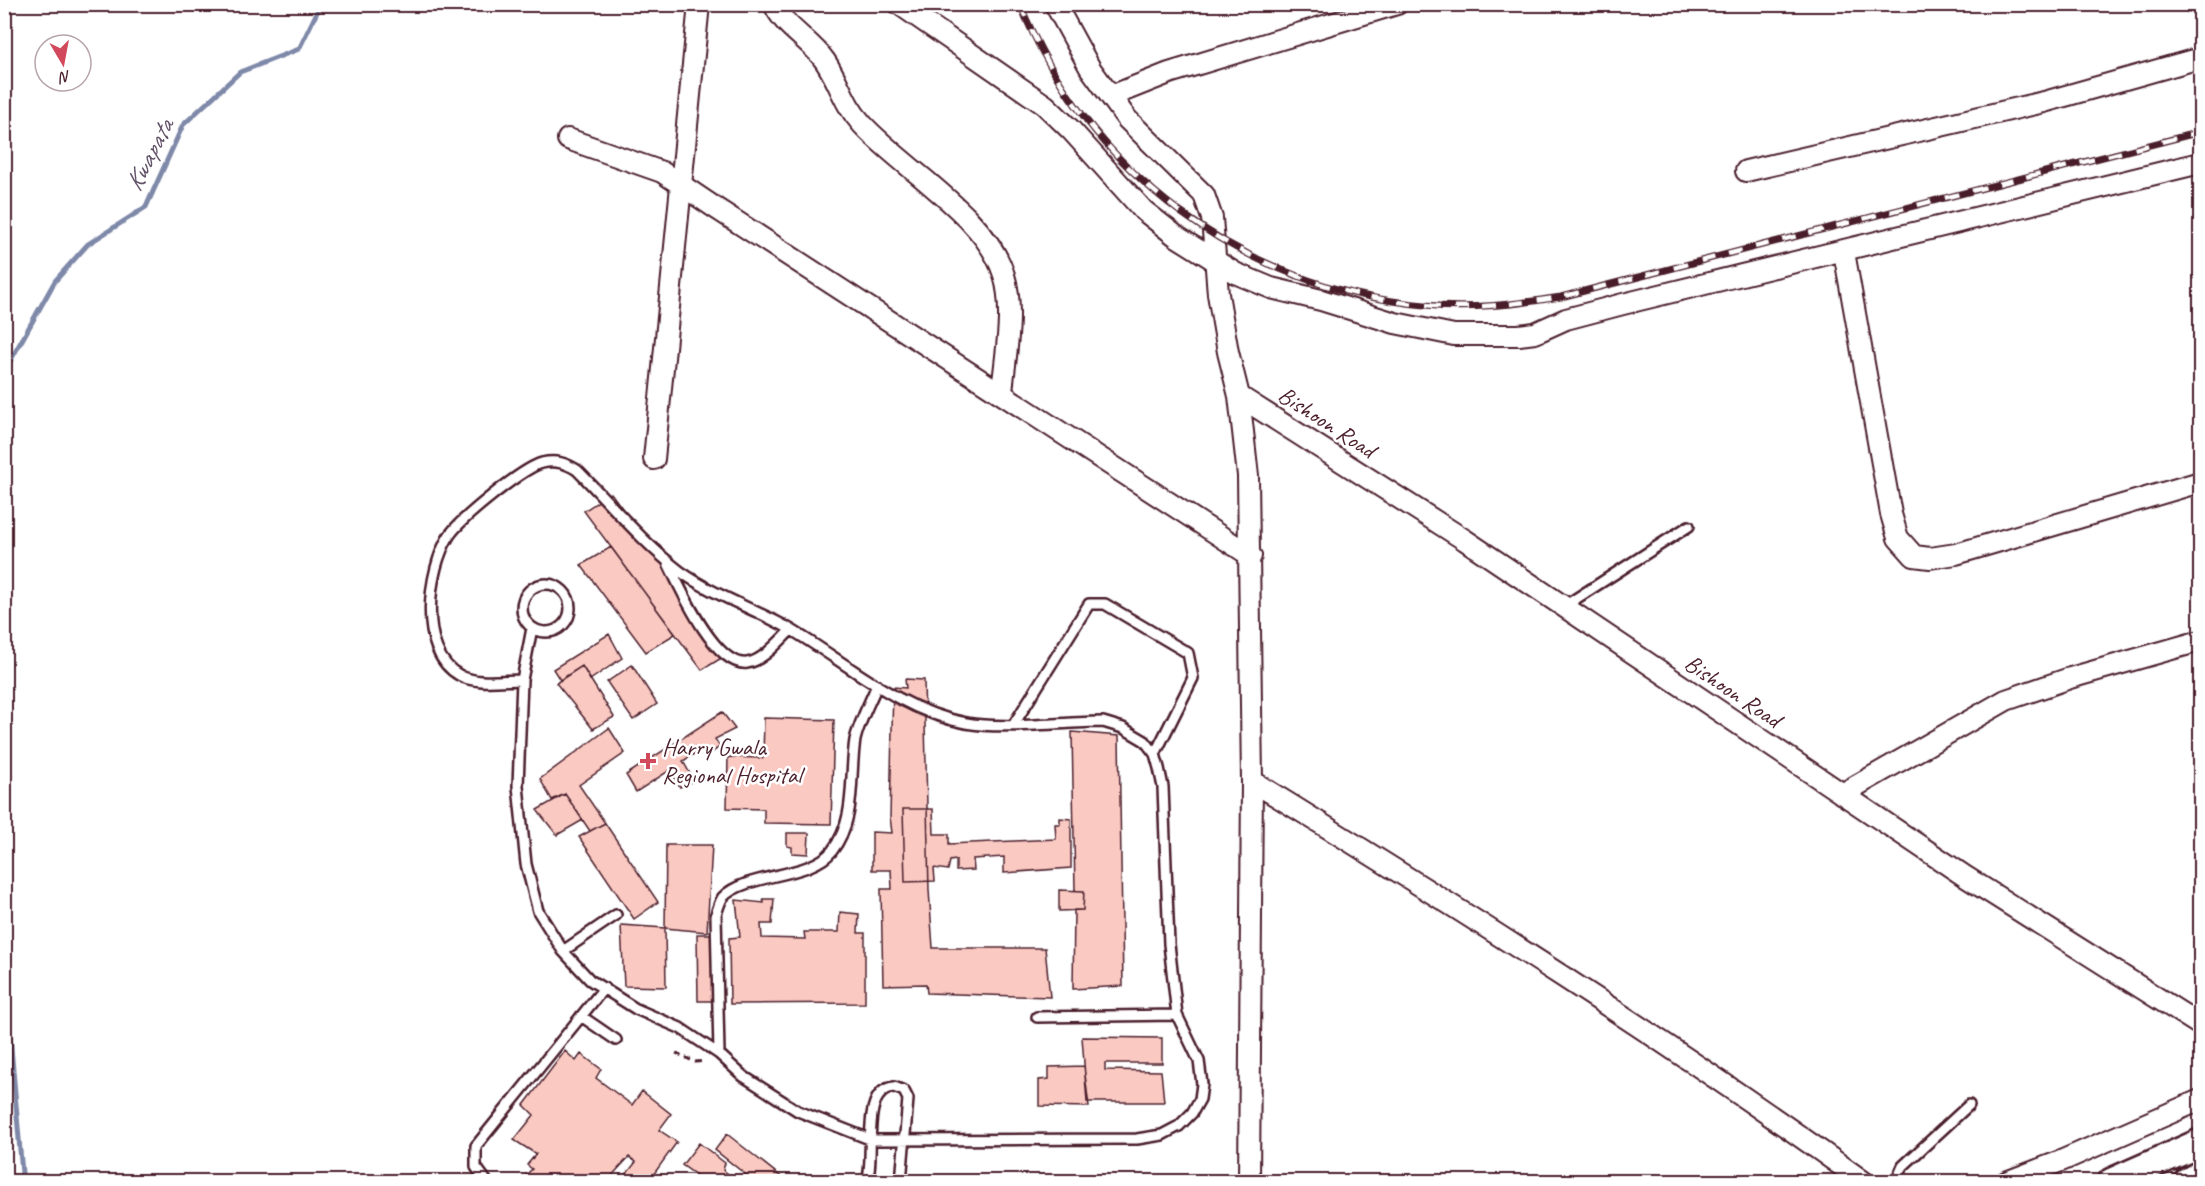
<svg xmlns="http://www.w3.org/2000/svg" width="2205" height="1186" font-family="Caveat,sans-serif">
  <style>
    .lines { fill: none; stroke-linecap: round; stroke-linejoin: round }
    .stream { stroke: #7e88a8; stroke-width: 5 }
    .building { fill: #f9c9c2; stroke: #4a1f2b; stroke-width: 1.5 }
    .lane-casing { stroke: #4a1f2b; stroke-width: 14 }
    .street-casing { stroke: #4a1f2b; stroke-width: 24 }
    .secondary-casing { stroke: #4a1f2b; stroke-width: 32 }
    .path { stroke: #4a1f2b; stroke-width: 3; stroke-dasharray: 6 4.5; stroke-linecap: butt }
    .lane { stroke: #fff; stroke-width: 9 }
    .street { stroke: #fff; stroke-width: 20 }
    .secondary { stroke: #fff; stroke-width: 27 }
    .rail-casing { stroke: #4a1f2b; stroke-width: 7 }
    .rail { stroke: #fff; stroke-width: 4.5; stroke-dasharray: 14; stroke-linecap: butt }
    .poi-dot { fill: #d1495b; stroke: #fff; stroke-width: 2 }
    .labels { text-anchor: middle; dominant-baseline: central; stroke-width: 5; stroke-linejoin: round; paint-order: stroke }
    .street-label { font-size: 24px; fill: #4a1f2b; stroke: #fff }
    .poi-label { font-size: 24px; fill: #4a1f2b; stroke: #fff; text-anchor: start }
    .water-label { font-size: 26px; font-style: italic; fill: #64546a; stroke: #fff }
  </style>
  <rect width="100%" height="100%" fill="#fff"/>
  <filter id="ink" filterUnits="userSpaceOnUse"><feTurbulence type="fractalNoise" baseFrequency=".0167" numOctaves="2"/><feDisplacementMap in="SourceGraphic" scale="12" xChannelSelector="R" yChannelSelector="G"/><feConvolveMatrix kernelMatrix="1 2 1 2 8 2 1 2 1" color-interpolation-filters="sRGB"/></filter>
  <g filter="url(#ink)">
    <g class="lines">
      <path class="stream" d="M4 372 55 281 88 244 146 207 183 125 240 72 299 49 321 4
        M4 1019 10 1036 22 1173 18 1182"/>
    </g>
    <path class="building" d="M611 493 728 654 702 670 584 511Z
      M611 547 675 634 646 652 581 565Z
      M609 634 622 658 590 680 582 666 560 680 553 669Z
      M632 665 657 704 633 720 607 682Z
      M582 666 614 717 593 729 556 683Z
      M905 679 924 680 929 890 933 948H1045L1050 997 927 993 926 984 883 985 881 889H892L891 870H872V832L892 833 890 817 893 687 906 688Z
      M722 712 735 729 715 739 720 747 706 756 703 748 683 761 694 781 680 787 670 770 636 792 626 775Z
      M764 718 834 720 831 824 764 823V809L727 808 728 757 763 758Z
      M609 728 625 753 579 785 605 823 590 831 565 794 552 800 540 779Z
      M1072 732 1119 736 1123 986 1073 989 1074 910H1083L1084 891H1075Z
      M565 794 583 820 557 835 537 810Z
      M903 809H933L934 834H949V844L1056 839 1055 824H1060V818L1071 819V868L1004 873V857L973 859 974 870 956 871V860L950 861 948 870 934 868 935 881 905 882Z
      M605 823 658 902 634 919 579 837Z
      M787 833H809L808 854 792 853V847L787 846Z
      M666 845H712L707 932 665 928Z
      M1059 890 1084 891 1083 910 1059 911Z
      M763 899H774L772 924H761L762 938 805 939 804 932H839L840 912 859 914 858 933H865V1003L730 1004 729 938 740 937 736 900 764 903Z
      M621 925 665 928 666 987 624 986Z
      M697 934H719L716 1001H698Z
      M1082 1037 1162 1038V1063H1105V1070L1161 1071 1164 1102H1087Z
      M565 1051 576 1061 581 1054 601 1069 596 1078 632 1105 642 1091 671 1114 659 1130 677 1142 648 1182H620L636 1162 629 1157 606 1182H533L526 1175 532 1169 527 1165 536 1154 514 1140 534 1115 524 1105Z
      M1084 1066 1089 1107 1039 1106V1080L1049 1079V1067Z
      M727 1134 785 1180 755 1182 715 1150Z
      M699 1143 725 1163 723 1170 739 1182H706L682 1165Z"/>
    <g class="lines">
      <defs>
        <path id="lane" d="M668 563C680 588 715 667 747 663 763 661 780 640 791 630
          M522 608a24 24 0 1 1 48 0a24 24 0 1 1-48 0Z
          M1563 607 1689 526
          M522 680C503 680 476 685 459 675 417 652 428 569 449 536 460 519 523 468 542 463 556 460 566 463 577 470 611 504 643 543 681 572 715 596 755 609 790 629 847 663 900 711 966 723 1004 730 1062 722 1103 722L1123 728 1145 741 1155 754 1159 768 1163 787 1169 944 1177 1015 1199 1061 1202 1084 1200 1099 1192 1113 1179 1126 1162 1135 1137 1139 872 1140 798 1111 743 1076 719 1054 680 1028 636 1009 590 980 563 951 538 911 526 864 518 786 522 680 532 628
          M1014 724 1089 604H1105L1188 653 1193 678 1155 754
          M563 951 616 915
          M581 1016 616 1040
          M1037 1017 1177 1015
          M719 1054 716 914C718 909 720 901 723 897 746 873 811 878 832 851 857 819 849 778 855 740 859 722 870 702 877 685
          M487 1182 476 1167V1146L604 988
          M867 1182C876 1155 859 1091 894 1087L904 1091 908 1099 901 1182
          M1896 1182 1903 1166 1969 1105"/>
        <path id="street" d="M774 4C784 28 811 40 825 61 840 83 843 103 862 124 903 169 986 215 1004 275 1015 311 1005 356 1002 393
          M899 4 1045 105 1071 130 1143 210 1176 236 1235 273 1271 288 1321 300 1395 323 1454 335H1519L1535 333 1566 319 1623 304 2200 163
          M1055 4 1090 68 1127 119 1204 195 1212 218 1218 294 1228 352 1239 396 1248 476 1252 781 1249 1182
          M1111 96 1169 73 1397 4
          M568 139 662 172 714 207 1251 556
          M1746 171 2044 102 2200 58
          M1844 252 1891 514 1898 538 1914 556 1930 558 1956 554 2200 482
          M1239 396 1465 540 1966 877 2200 1025
          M654 459 699 4
          M1252 781C1460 909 1666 1039 1864 1182
          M1842 794 2006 700 2070 678 2200 641
          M2006 1182 2061 1161 2200 1100"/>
        <path id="secondary" d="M2112 1182 2200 1143
          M2188 1182 2200 1175"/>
      </defs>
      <use href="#lane" class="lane-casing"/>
      <use href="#street" class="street-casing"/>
      <use href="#secondary" class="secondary-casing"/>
      <path class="path" d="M676 1053 695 1062 705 1061"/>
      <use href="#lane" class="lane"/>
      <use href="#street" class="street"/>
      <use href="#secondary" class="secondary"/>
      <defs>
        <path id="rail" d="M1020 4C1088 173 1244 289 1425 305 1471 310 1516 304 1561 297L2200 132"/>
      </defs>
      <use href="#rail" class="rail-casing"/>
      <use href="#rail" class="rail"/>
    </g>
  </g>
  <path class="poi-dot" d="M645 752h6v6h6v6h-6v6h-6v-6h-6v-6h6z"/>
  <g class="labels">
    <g class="street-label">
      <text transform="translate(1327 422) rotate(33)">Bishoon Road</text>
      <text transform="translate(1733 691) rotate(34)">Bishoon Road</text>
    </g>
    <g class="poi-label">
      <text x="662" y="747">Harry Gwala<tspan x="662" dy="28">Regional Hospital</tspan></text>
    </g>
    <g class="water-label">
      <text transform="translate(149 155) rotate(-63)">Kwapata</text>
    </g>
  </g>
  <rect width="2205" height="1186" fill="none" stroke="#fff" stroke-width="24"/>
  <rect x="12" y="12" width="2181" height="1162" fill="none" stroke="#4a1f2b" stroke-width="2" filter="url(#ink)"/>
  <g transform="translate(63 63) rotate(170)"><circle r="28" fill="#ffffff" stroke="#b7a5aa" stroke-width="1.5"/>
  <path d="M0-4.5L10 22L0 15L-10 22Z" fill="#d1495b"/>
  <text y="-9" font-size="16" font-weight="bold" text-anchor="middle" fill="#4a1f2b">N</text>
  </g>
</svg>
